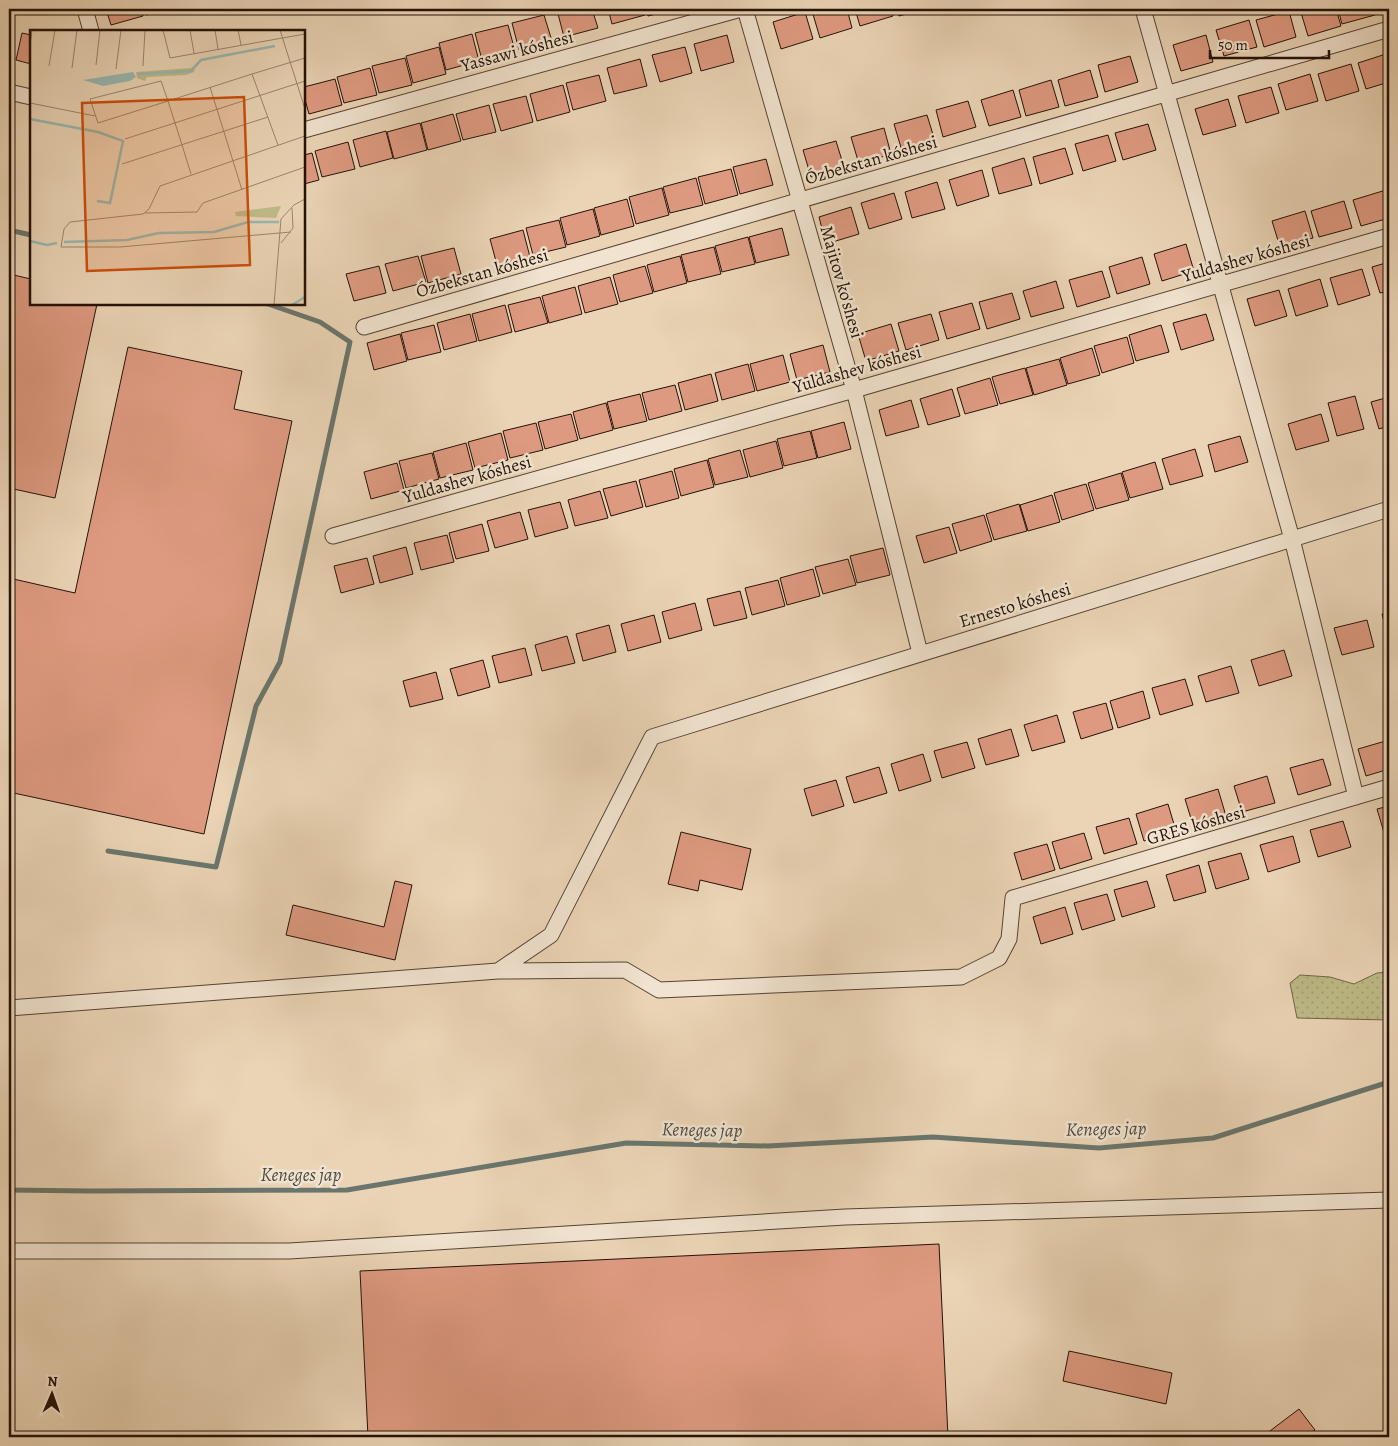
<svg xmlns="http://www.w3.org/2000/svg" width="1398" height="1446" font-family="Alegreya,serif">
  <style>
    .grass { fill: url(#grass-dots); stroke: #716648 }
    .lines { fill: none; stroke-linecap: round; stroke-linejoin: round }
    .stream { stroke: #6a766d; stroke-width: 5 }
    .building { fill: #de9a81; stroke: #241207 }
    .minor-casing { stroke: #564232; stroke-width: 17 }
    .minor { stroke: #f1e3cf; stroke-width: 15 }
    .labels { text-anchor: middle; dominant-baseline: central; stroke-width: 5; stroke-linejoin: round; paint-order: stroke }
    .street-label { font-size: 18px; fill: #241207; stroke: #f1e3cf }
    .water-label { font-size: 19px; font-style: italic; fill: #4d4c42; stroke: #f1e3cf }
    .inset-river { fill: none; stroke: #98b8b1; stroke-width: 2.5 }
    .inset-road { fill: none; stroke: #9b866f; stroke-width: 1 }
    .view { fill: #cb4e0b; fill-opacity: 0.15; stroke: #cb4e0b; stroke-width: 2.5 }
    .inset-edge { fill: none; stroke: #241207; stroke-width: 2.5 }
  </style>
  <defs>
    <pattern id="grass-dots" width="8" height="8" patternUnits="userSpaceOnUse" patternTransform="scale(1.25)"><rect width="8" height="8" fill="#bebb88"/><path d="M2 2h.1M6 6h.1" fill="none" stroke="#a3a074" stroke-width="1.8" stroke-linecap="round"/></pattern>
  </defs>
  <rect width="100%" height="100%" fill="#ead4b5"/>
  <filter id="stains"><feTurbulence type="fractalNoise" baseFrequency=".004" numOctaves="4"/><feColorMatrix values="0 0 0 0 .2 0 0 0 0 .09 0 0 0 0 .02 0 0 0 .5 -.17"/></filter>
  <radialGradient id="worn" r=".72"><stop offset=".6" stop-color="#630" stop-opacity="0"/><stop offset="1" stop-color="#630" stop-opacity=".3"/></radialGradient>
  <path class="grass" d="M1389 972V1020L1297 1018 1290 983 1300 975 1330 977 1354 984 1377 973Z"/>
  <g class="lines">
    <path class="stream" d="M9 230 31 235
      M108 851 216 867 256 706 280 662 350 342 320 322 268 304
      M9 1190 90 1191 347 1190 626 1143 768 1146 933 1137 1099 1148 1213 1138 1389 1082"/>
  </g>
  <path class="building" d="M106 9H141L143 16 111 25Z
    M144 9H170L146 15Z
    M563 9H592L598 28 564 37 557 10Z
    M608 9H643L645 15 612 24Z
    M646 9H676L648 16Z
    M821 9H847L852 28 820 38 812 11Z
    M855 9H891L893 16 860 26Z
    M897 9H924L899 16Z
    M1300 9H1336L1341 26 1308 36Z
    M1338 9H1373L1375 15 1342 24Z
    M1289 11 1296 37 1264 47 1256 20Z
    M805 12 813 39 781 49 773 22Z
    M544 15 552 41 519 50 512 23Z
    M1249 20 1257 47 1224 56 1216 30Z
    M508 25 515 51 482 60 475 33Z
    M22 33 31 35V64L16 60Z
    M472 34 479 61 446 70 439 43Z
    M727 35 734 62 701 71 694 44Z
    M1206 35 1213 62 1181 71 1173 45Z
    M439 47 446 74 413 83 406 56Z
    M685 47 692 73 660 82 652 55Z
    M1389 53V82L1366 89 1358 63Z
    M1130 56 1138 82 1105 92 1098 65Z
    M405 58 412 85 379 93 372 66Z
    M640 59 647 86 614 94 607 68Z
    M1351 64 1359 91 1326 101 1318 74Z
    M370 68 377 95 344 103 337 77Z
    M1090 70 1098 97 1065 106 1058 80Z
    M1310 74 1318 101 1286 110 1278 84Z
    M599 75 606 101 573 110 566 83Z
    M335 79 342 105 309 114 304 96V87Z
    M1051 80 1059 107 1026 116 1019 90Z
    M563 85 570 112 537 121 530 94Z
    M1271 87 1279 113 1246 123 1238 96Z
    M1013 90 1021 117 989 126 981 100Z
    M526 96 533 122 501 131 493 104Z
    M1228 99 1236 126 1203 135 1195 109Z
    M968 101 976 127 943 137 936 110Z
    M489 105 496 132 463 140 456 114Z
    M453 114 461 141 428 150 421 123Z
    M927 115 935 141 902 151 894 124Z
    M420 123 427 150 394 159 387 132Z
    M1148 124 1156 150 1123 160 1115 133Z
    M884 128 891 154 859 164 851 137Z
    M386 131 393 158 360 167 353 140Z
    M1108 135 1116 161 1083 171 1075 144Z
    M836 141 844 167 811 177 803 150Z
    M348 142 355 169 322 177 315 151Z
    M1065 148 1073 174 1040 184 1033 157Z
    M312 153 319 180 304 184V155Z
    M1024 158 1032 185 999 194 992 168Z
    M766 159 773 185 740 194 733 167Z
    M731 169 738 195 705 204 698 177Z
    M982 170 989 196 957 206 949 180Z
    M696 178 703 205 670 213 663 187Z
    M937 182 945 209 912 218 905 192Z
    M662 188 669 215 636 224 629 197Z
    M1386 190 1389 201V218L1361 226 1353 200Z
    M894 193 902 219 869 229 861 203Z
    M627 199 634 226 601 235 594 208Z
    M1344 201 1352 228 1319 237 1311 211Z
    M851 207 859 234 826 244 819 217Z
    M593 209 600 236 567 245 560 218Z
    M1305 211 1313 238 1280 247 1272 221Z
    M559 220 566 247 533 255 526 228Z
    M782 228 789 255 756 263 749 237Z
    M523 230 530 257 497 265 490 239Z
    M748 237 755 264 722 272 715 246Z
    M1186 244 1194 271 1162 281 1154 254Z
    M714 247 721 274 688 282 681 255Z
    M454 248 461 274 428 283 421 256Z
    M418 256 426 282 393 291 385 264Z
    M680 256 687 283 654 292 647 265Z
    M1142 257 1150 284 1117 294 1109 267Z
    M1389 262V291L1380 293 1372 267Z
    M379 266 386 293 354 301 346 274Z
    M645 266 653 293 620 302 613 275Z
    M1362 269 1370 295 1338 305 1330 278Z
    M1102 271 1110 297 1077 307 1069 280Z
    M9 274 31 279V304H97L55 498 9 488Z
    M610 277 618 304 585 313 578 286Z
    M1320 279 1328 306 1296 316 1288 289Z
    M1056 281 1064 308 1031 317 1023 291Z
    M575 287 582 314 549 323 542 296Z
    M1279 290 1287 316 1255 326 1247 299Z
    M1012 293 1020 319 987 329 979 302Z
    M540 297 548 323 515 332 508 305Z
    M972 303 980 329 947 339 939 312Z
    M505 305 512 332 479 341 472 314Z
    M470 314 477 341 444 350 437 323Z
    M931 314 939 340 906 350 898 323Z
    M1206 314 1214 340 1181 350 1173 323Z
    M891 324 899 351 866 361 858 334Z
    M434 325 441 352 408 360 401 333Z
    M1161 325 1169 352 1136 361 1129 335Z
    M400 334 407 361 374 370 367 343Z
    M1127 337 1134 363 1102 373 1094 346Z
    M823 345 830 372 797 380 790 354Z
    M128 347 242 371 234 409 292 421 204 834 9 792V578L75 593Z
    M1092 348 1100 375 1068 384 1060 358Z
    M783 355 790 382 757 391 750 364Z
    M1059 359 1067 385 1034 395 1026 368Z
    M748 364 755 391 722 400 715 373Z
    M1025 368 1033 395 1000 404 992 377Z
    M711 374 718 401 685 410 678 383Z
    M990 378 998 405 965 414 957 388Z
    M675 385 682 411 649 420 642 393Z
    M952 389 960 416 928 425 920 399Z
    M640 394 647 421 614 429 607 402Z
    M1355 396 1364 429 1337 436 1328 403Z
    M1389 397V426L1379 429 1371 402Z
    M911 400 919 427 886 436 879 410Z
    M606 403 613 430 580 439 573 412Z
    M571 414 578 440 545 449 538 422Z
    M1321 414 1329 441 1296 450 1288 424Z
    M844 422 851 449 818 458 811 431Z
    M536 423 543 450 510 458 503 431Z
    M810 431 817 458 784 466 777 439Z
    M501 433 508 460 475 468 468 442Z
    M1240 436 1248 462 1215 472 1208 445Z
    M776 441 783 468 750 477 743 450Z
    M466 443 473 470 440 478 433 452Z
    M1195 449 1203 476 1170 485 1162 459Z
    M740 450 748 477 715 485 708 459Z
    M432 453 439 479 406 488 399 461Z
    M707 460 714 487 681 496 674 469Z
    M1155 462 1163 489 1130 498 1122 472Z
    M397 463 404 490 371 499 364 472Z
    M672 471 679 498 646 507 639 480Z
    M1121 473 1129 500 1096 509 1088 483Z
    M636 481 643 507 611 516 603 489Z
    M1086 484 1094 510 1062 520 1054 493Z
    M600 491 608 518 575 526 568 500Z
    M1052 495 1060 522 1028 531 1020 505Z
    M560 502 568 528 535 537 528 510Z
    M1019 504 1027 531 994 540 986 514Z
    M520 512 528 539 495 548 487 521Z
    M984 515 992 541 960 551 952 524Z
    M482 524 489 551 456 559 449 533Z
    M949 527 957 553 924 563 916 536Z
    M447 535 454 562 421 570 414 543Z
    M406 547 413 574 380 583 373 556Z
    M883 548 890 575 857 583 850 556Z
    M367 558 374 584 341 593 334 566Z
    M848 559 856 585 823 594 815 567Z
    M813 569 820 596 787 605 780 578Z
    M778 580 785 606 752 615 745 588Z
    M740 591 747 618 714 626 707 599Z
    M695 603 702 630 669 639 662 612Z
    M1389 612V641L1382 614Z
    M654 615 661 642 628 651 621 624Z
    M1367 620 1374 647 1342 655 1334 628Z
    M609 625 616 652 583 661 576 634Z
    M567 636 575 663 542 671 535 645Z
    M525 648 532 675 499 683 492 656Z
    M1284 650 1292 676 1259 686 1251 660Z
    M483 660 490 687 458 696 450 669Z
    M1231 666 1239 693 1206 702 1198 676Z
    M436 672 443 699 410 707 403 681Z
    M1185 679 1193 705 1160 715 1152 688Z
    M1143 691 1150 718 1118 728 1110 701Z
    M1106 703 1113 729 1081 739 1073 712Z
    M1057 715 1065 742 1032 751 1024 725Z
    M1011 729 1019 756 986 765 978 739Z
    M1389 740V769L1366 776 1358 749Z
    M967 742 975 768 942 778 934 751Z
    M923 754 931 781 899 791 891 764Z
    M1323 759 1331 785 1298 795 1290 768Z
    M879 767 887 793 854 803 846 777Z
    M1267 776 1275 803 1242 812 1234 786Z
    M836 780 844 806 812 816 804 789Z
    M1218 789 1226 816 1193 825 1185 799Z
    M1168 804 1176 831 1144 841 1136 814Z
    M1389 806V835L1385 836 1377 809Z
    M1129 818 1137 844 1104 854 1096 827Z
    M1343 821 1351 847 1318 857 1310 830Z
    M681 832 751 849 742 890 700 880 698 891 668 884Z
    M1084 833 1092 859 1060 869 1052 842Z
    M1293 836 1300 862 1268 872 1260 845Z
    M1047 844 1055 870 1022 880 1014 853Z
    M1241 853 1249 879 1216 889 1208 862Z
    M1199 865 1206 892 1174 901 1166 875Z
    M395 881 412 885 395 960 286 935 293 905 384 927Z
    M1147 881 1155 907 1122 917 1114 890Z
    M1107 894 1115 920 1082 930 1074 903Z
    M1065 907 1073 934 1041 944 1033 917Z
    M939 1244 948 1437H368L360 1271Z
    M1069 1351 1172 1373 1166 1404 1063 1381Z
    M1299 1409 1315 1430 1309 1434 1312 1437H1262Z"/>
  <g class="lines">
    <defs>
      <path id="minor" d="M85 9 91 31
        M745 9 854 390 920 653
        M1143 9 1292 539 1356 797
        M9 92 31 97
        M304 130 741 9
        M364 327 1389 29
        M333 536 854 390 1389 236
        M498 971 625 970 659 990 961 977 999 958 1009 939 1013 898 1389 787
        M9 1008 498 971 551 935 652 737 1389 509
        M9 1251H289L845 1217 1389 1200"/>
    </defs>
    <use href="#minor" class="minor-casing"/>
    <use href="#minor" class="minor"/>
  </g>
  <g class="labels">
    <g class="street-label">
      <text transform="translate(517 51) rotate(-15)">Yassawi kóshesi</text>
      <text transform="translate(871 160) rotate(-16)">Ózbekstan kóshesi</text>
      <text transform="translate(1246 258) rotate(-16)">Yuldashev kóshesi</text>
      <text transform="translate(482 273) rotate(-16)">Ózbekstan kóshesi</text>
      <text transform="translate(842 282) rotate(74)">Majitov ko'shesi</text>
      <text transform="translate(857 369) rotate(-16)">Yuldashev kóshesi</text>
      <text transform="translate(467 479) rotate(-16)">Yuldashev kóshesi</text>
      <text transform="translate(1015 605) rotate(-17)">Ernesto kóshesi</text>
      <text transform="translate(1196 825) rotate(-16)">GRES kóshesi</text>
    </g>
    <g class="water-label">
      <text transform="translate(1106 1129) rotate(-1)">Keneges jap</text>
      <text transform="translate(702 1130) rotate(1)">Keneges jap</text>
      <text x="301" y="1175">Keneges jap</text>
    </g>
  </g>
  <g transform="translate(30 30)">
    <rect width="275" height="275" fill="#ead4b5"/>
    <path d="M251 176 246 188 206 186 205 182Z" fill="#bebb88"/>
    <path d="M166 34 164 42 156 45 117 47 115 51 107 48 106 42 161 38Z" fill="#bebb88"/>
    <path d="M103 42 106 47 100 51 73 56 53 50Z" fill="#98b8b1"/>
    <path class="inset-river" d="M108 44 161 41 171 30 245 16M0 89 68 102 93 111 80 173 67 171M0 211 17 215 27 213M34 212 97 210 129 203 184 202 218 192H249M262 275 275 267"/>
    <path class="inset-road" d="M133 0 140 28 275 4M160 0 164 23M185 0 188 19M208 0 211 15M250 0 275 79M0 16 2 0M66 35 70 0M19 36 25 0M113 36 115 0M42 38 47 0M86 39 91 0M222 44 248 115M180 57 212 160M0 73 65 86M95 109 275 51M92 134 238 87M161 144 152 115 138 71 131 51 60 69 68 93 138 71 222 44 275 28M115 183 167 182 173 173 275 137M261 202 90 217H31L34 199 40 192 113 184 119 179 130 156 275 106M251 213 263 198 262 178M244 275 251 189 264 175 275 169"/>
    <path class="view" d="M214 67 220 235 57 241 52 73Z"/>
    <rect width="275" height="275" class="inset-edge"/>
  </g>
  <rect width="1398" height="1446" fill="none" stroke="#ead4b5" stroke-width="30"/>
  <rect x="10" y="10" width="1378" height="1426" fill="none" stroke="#241207" stroke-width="2.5"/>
  <rect x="15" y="15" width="1368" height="1416" fill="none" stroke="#241207"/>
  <g transform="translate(52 1394) rotate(2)" stroke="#f1e3cf" stroke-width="4" paint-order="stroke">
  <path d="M0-4L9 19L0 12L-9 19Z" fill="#241207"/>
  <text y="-8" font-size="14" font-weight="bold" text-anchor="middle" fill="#241207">N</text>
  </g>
  <path d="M1210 50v8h119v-8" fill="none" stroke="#241207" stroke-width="2.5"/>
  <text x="1218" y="50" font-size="15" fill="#241207" stroke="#f1e3cf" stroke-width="4" paint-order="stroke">50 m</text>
  <rect width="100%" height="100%" filter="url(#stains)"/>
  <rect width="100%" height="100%" fill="url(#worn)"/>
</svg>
